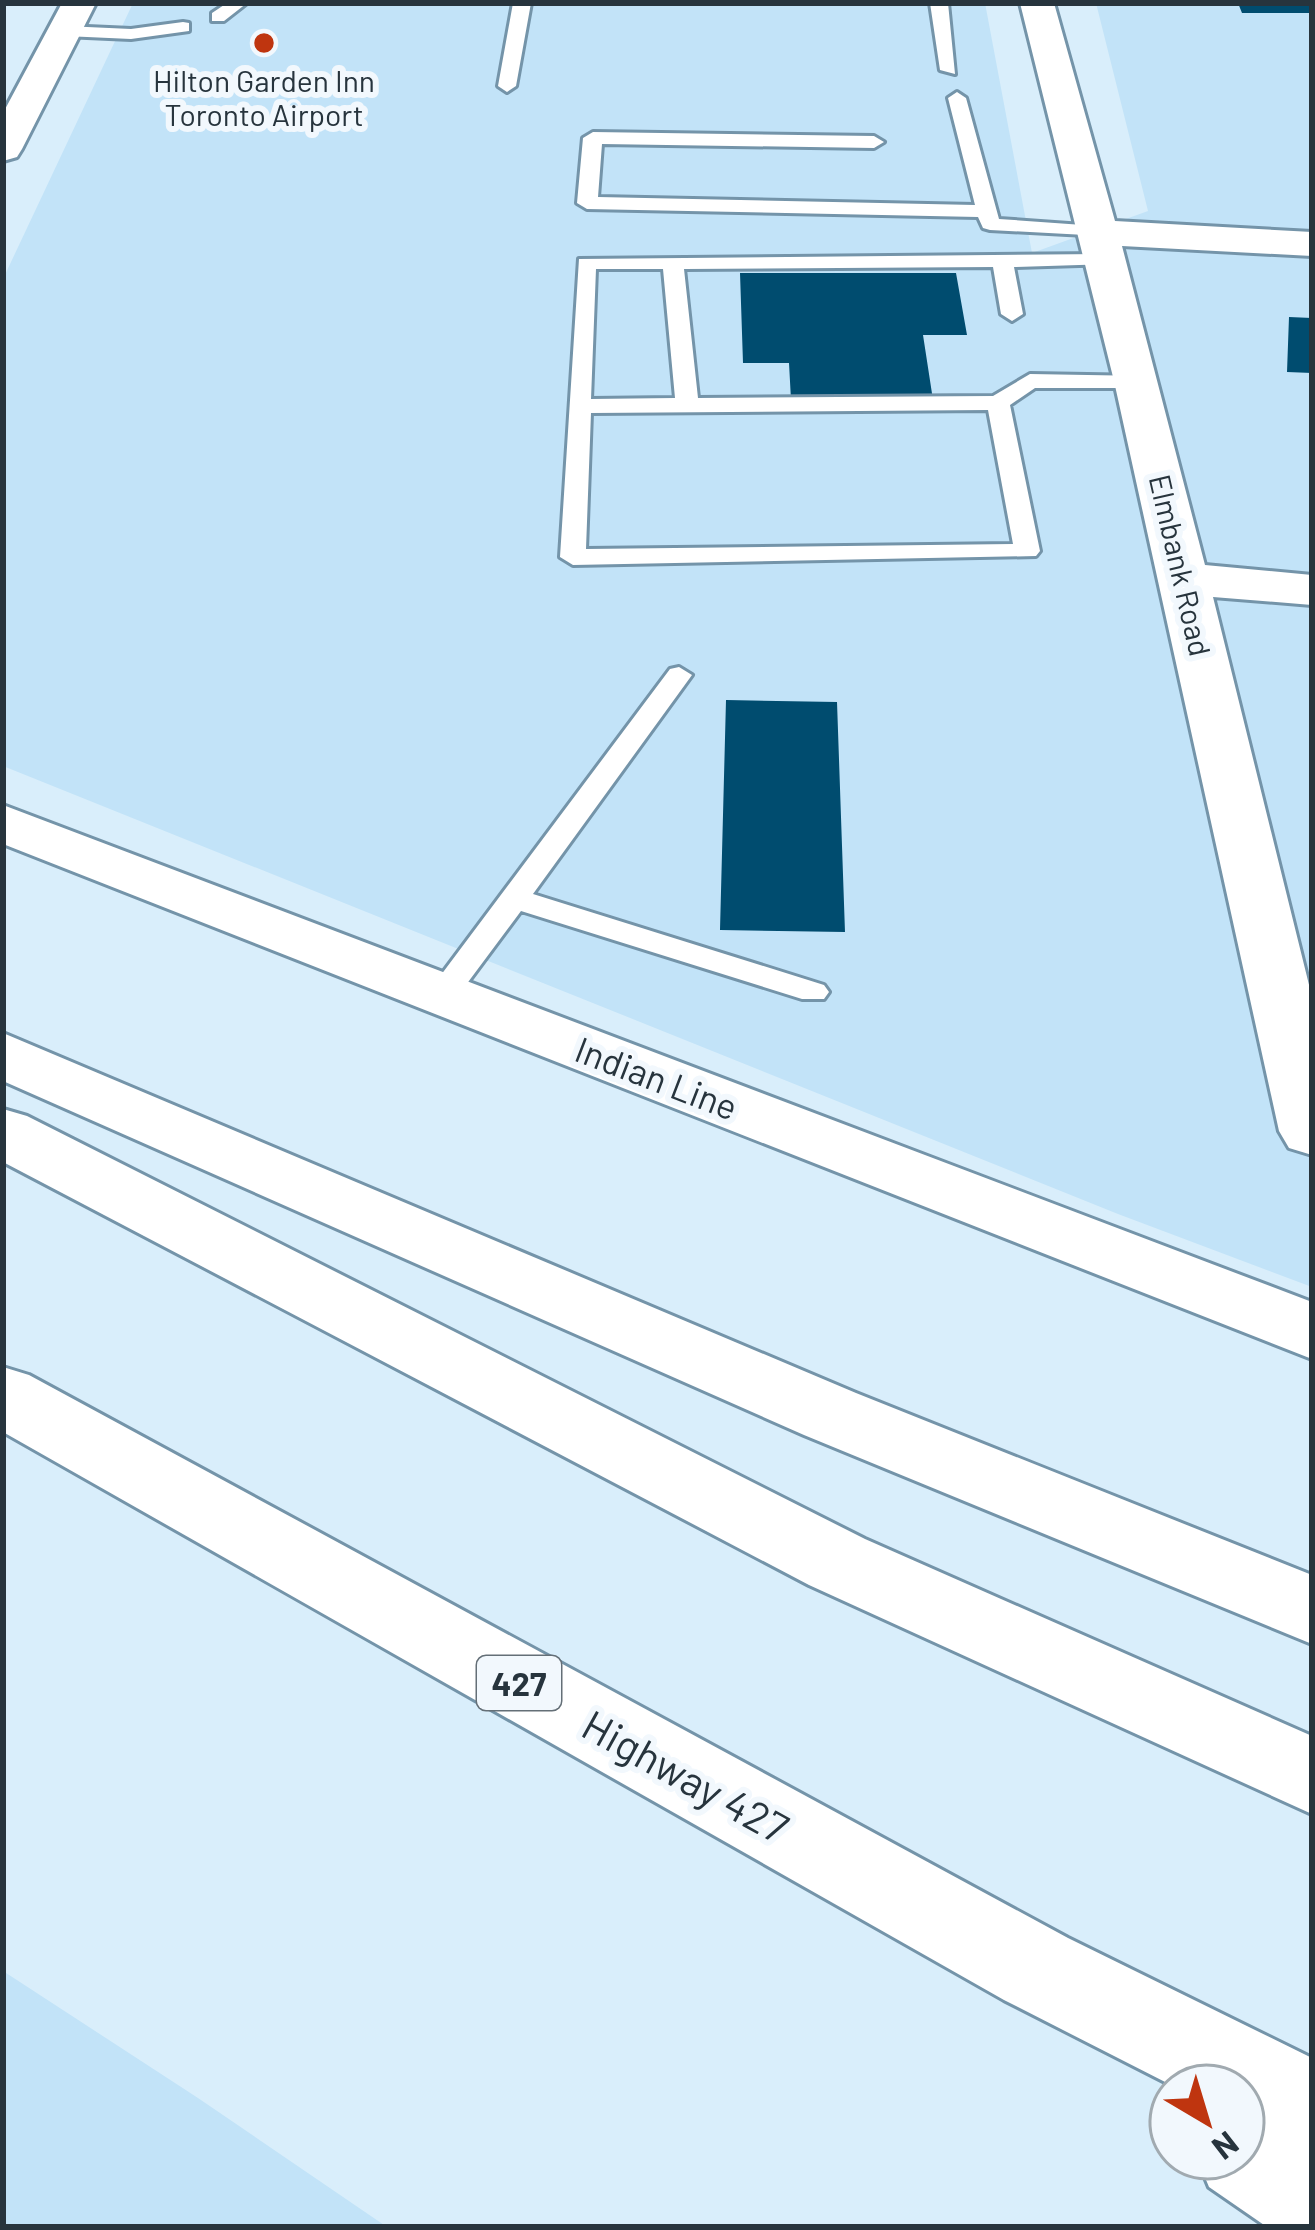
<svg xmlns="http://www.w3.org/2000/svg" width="1315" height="2230" font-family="Barlow,sans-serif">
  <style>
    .built { fill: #c2e3f8 }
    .building { fill: #004c6f }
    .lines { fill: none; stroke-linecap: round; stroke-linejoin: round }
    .lane-casing { stroke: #7494a9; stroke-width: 6 }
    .street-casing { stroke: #7494a9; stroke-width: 6 }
    .highway-casing { stroke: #7494a9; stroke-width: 6 }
    .lane { fill: #fff; fill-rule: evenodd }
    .street { fill: #fff; fill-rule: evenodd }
    .highway { fill: #fff; fill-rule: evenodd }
    .poi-dot { fill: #bf350f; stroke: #f2f8fd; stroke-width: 4.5 }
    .labels { text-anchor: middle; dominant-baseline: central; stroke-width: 12; stroke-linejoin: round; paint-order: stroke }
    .far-poi-label { font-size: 30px; fill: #27343d; stroke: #f2f8fd }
    .far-street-label { font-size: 30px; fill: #27343d; stroke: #f2f8fd }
    .shield { fill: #f2f8fd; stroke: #646f77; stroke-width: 3 }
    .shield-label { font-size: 33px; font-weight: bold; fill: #27343d }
    .street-label { font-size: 36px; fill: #27343d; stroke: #f2f8fd }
    .near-street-label { font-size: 42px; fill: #27343d; stroke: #f2f8fd }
  </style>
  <rect width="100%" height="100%" fill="#d9eefb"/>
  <path class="built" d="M133 3H985L1032 253 1148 211 1096 3H1312V1287L1118 1214 3 766V279Z
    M3 1971 198 2098 387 2227H3Z"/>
  <path class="building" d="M1238 3H1312V13H1242Z
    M740 273H956L967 335H923L933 400H791L789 363H743Z
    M1289 317 1312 318V373L1287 372Z
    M726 700 837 702 845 932 720 930Z"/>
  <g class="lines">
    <defs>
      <path id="lane" d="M227 3H247L224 21H212V13Z
        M513 3H531L516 86 507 92 498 86Z
        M930 3H948L955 74 940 70Z
        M183 22 189 23V31L131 39 65 36 56 31 65 26 131 29Z
        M957 92 966 98 999 219 1097 226 1107 232 1104 236 990 230 983 228 978 217 587 209 577 203 583 138 593 132 874 136 884 142 874 148 602 144 598 197 975 205 948 98Z
        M1104 254 1114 260 1111 264 1014 267 1023 314 1012 321 1001 314 993 267 684 269 698 398 993 396 1030 374 1145 376V386L1137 388H1035L1010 405 1040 551 1036 556 573 565 560 557 579 259ZM596 269H663L675 398 591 399ZM988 410 1013 544 586 549 591 413Z
        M679 667 692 675 533 894 824 985 829 992 824 999H802L521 911 454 1001H432L427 994 432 987 670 669Z"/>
      <path id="street" d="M62 3H96L22 149 17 157 3 161V113Z
        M1020 3H1054L1115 221 1312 232V256L1122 246 1205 565 1312 575V605L1213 597 1312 997V1155L1289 1148 1279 1131 1114 381Z
        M3 805 1312 1302V1359L3 844Z"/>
      <path id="highway" d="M3 1033 856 1393 1312 1575V1644L804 1435 3 1081Z
        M3 1109 27 1116 865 1539 1312 1736V1814L809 1585 3 1162Z
        M3 1367 29 1375 1068 1938 1312 2058V2227H1267L1209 2187 1197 2158H1243V2086H1173L1004 2000 3 1432Z"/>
    </defs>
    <use href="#lane" class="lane-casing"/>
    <use href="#street" class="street-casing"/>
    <use href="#highway" class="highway-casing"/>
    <use href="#lane" class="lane"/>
    <use href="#street" class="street"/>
    <use href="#highway" class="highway"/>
  </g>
  <circle class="poi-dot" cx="264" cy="43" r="12"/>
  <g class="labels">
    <g class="far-poi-label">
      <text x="264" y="80">Hilton Garden Inn<tspan x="264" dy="34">Toronto Airport</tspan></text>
    </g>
    <g class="far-street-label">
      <text transform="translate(1181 565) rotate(77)">Elmbank Road</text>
    </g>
    <rect class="shield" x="477" y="1656" width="84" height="54" rx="9"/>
    <g class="shield-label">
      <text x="519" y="1683">427</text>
    </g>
    <g class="street-label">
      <text transform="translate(657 1077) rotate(21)">Indian Line</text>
    </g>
    <g class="near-street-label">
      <text transform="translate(686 1775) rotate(29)">Highway 427</text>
    </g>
  </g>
  <rect width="1315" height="2230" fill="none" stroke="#27343d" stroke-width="12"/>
  <g transform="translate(1207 2122) rotate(142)"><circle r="57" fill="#f2f8fd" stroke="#a1aab0" stroke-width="3"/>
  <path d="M0-9L21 45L0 30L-21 45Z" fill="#bf350f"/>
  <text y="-18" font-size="33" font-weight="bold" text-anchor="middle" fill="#27343d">N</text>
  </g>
</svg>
